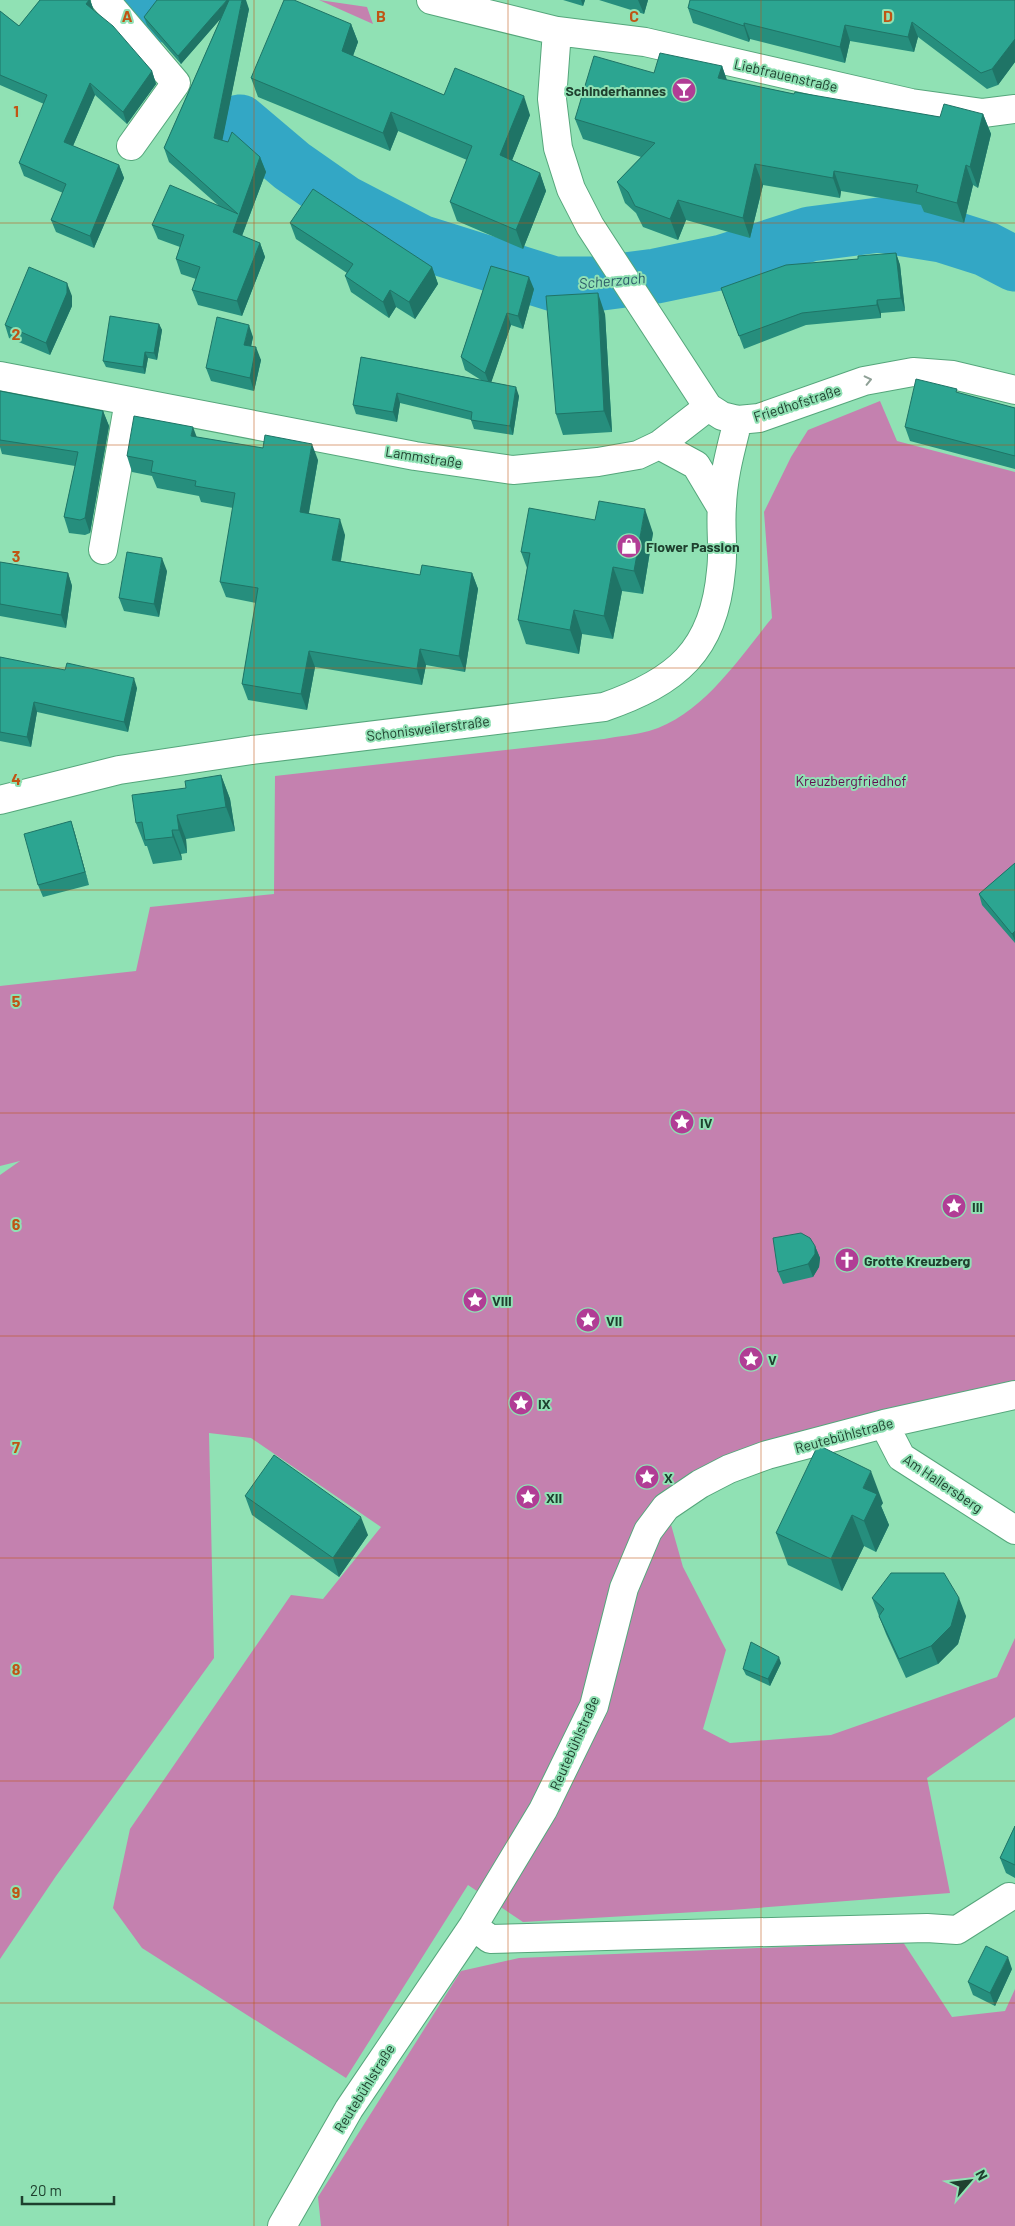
<svg xmlns="http://www.w3.org/2000/svg" width="1015" height="2226" font-family="Barlow,sans-serif">
  <style>
    .green { fill: #c481af }
    .lines { fill: none; stroke-linecap: round; stroke-linejoin: round }
    .river { stroke: #33a7c5; stroke-width: 55 }
    .minor-casing { stroke: #55a67b; stroke-width: 30 }
    .minor { stroke: #fff; stroke-width: 28 }
    .wall { fill: #268e7d }
    .shaded-wall { fill: #1f7466 }
    .building { fill: #2ca591; stroke: #1f7466 }
    .oneway { stroke: #8ea096 }
    .grid { fill: none; stroke: #c05413; stroke-width: 1; stroke-opacity: 0.55 }
    .labels { text-anchor: middle; dominant-baseline: central; stroke-width: 4; stroke-linejoin: round; paint-order: stroke }
    .street-label { font-size: 14px; fill: #1e402e; stroke: #90e1b4 }
    .poi-label { font-size: 14px; font-weight: bold; fill: #1e402e; stroke: #90e1b4; text-anchor: start }
    .park-label { font-size: 14px; fill: #620c50; stroke: #90e1b4 }
    .water-label { font-size: 15px; font-style: italic; fill: #2d5c69; stroke: #90e1b4 }
    .grid-label { font-size: 16px; text-anchor: middle; font-weight: bold; fill: #c05413; stroke: #90e1b4; stroke-width: 4; stroke-linejoin: round; paint-order: stroke }
  </style>
  <rect width="100%" height="100%" fill="#90e1b4"/>
  <path class="green" d="M319 0 367 7 373 24Z
    M880 401 897 441 1015 472V1395L884 1424 666 1507 683 1567 726 1650 703 1729 730 1743 831 1735 997 1677 1015 1638V1717L927 1778 950 1893 731 1910 523 1922 468 1885 346 2078 142 1948 113 1908 130 1829 291 1595 323 1599 381 1527 251 1438 209 1433 214 1658 56 1876 0 1959V1175L20 1161 0 1166V986L136 971 150 907 274 894 275 776 604 739C619 736 635 735 649 731 703 715 739 658 772 618L764 512 791 457 808 430Z
    M903 1942 952 2017 1005 2011 1015 1989V2226H321L318 2197 461 1971 519 1958Z"/>
  <g class="lines">
    <path class="river" d="M141 0 154 16
      M240 122 292 166 345 203 420 242 554 284H594L656 276 723 262 810 234 879 225 942 235 986 249 1015 264"/>
    <defs>
      <path id="minor" d="M105 0 176 83 131 146
        M431 0 557 31 645 42 911 103 983 113 1015 109
        M557 31 552 99 558 148 571 189 590 226 708 407 722 416 738 420 759 418 864 381 913 372 953 375 1015 390
        M0 376 415 456 513 470 598 462 638 455 659 445 708 407
        M659 445 696 465 721 507
        M103 550 129 401
        M0 800 119 770 252 750 604 707C676 682 714 651 721 571 724 549 720 527 722 506 723 476 731 449 738 420
        M884 1424 901 1457 1015 1530
        M473 1926 490 1939 927 1928 957 1930 1009 1897
        M282 2226 349 2109 473 1926 543 1810 594 1706 624 1588 648 1531 666 1507 700 1484 729 1469 767 1455 884 1424 1015 1395"/>
    </defs>
    <use href="#minor" class="minor-casing"/>
    <use href="#minor" class="minor"/>
  </g>
  <path class="wall" d="M40 0H90L94 11 152 71 156 84 127 124 95 95 73 146 119 165 124 178 94 248 56 232 51 220 63 193 24 176 19 163 44 104 0 85V11L19 26Z
    M563 0H585L583 6Z
    M599 0H648L644 14Z
    M1015 0V62L998 85 987 89 918 37 914 52 850 41 845 63 750 39 749 42 693 23 688 8Z
    M249 9 222 140 260 157 266 172 242 236 260 243 265 257 242 316 198 305 192 290 196 279 181 274 176 259 180 247 158 239 152 225 218 205 169 162 164 148 221 18 181 64 147 25 144 17Z
    M351 24 358 42 353 56 444 95 530 115 512 160 540 173 546 191 523 249 457 221 450 202 467 160 398 131 390 151 258 97 251 78Z
    M722 66 727 80 794 94 940 117 983 114 991 134 978 188 973 185 964 223 924 212 921 205 841 191 840 198 763 185 750 238 686 220 678 240 643 227 636 213 625 203 617 182 641 157 583 139 575 119 654 73Z
    M290 223 432 267 438 284 415 319 396 307 389 318 351 292 345 276 347 273 296 239Z
    M896 253 900 265 905 311 881 313V318L806 325 744 349 721 288 858 259Z
    M491 266 534 289 523 329 511 325 491 382 519 396 513 435 474 429 471 420 400 403 397 422 356 414 353 405 361 357 481 380 465 370 461 357Z
    M72 296V306L50 355 9 338 5 325Z
    M605 314 612 432 563 435 556 414Z
    M159 324 162 330 157 360 148 358 145 374 106 367 103 361Z
    M253 337 251 346 261 360 254 391 211 381 206 368Z
    M0 391 103 411 109 426 90 533 85 535 69 533 64 517 75 466 2 454 0 447Z
    M958 393 1015 408V469L910 441 905 427Z
    M197 437 318 460 309 513 345 535 341 561 420 575 472 573 478 589 465 672 426 665 422 685 315 667 307 710 248 700 242 684 256 603 226 597 220 582 233 508 201 502 199 496 157 488 152 476 132 472 127 456Z
    M653 533 643 594 622 591 613 639 582 634 579 654 526 644 518 620 527 568 521 552Z
    M0 562 68 573 72 586 66 628 0 616Z
    M167 571 159 617 124 611 119 598Z
    M0 657 137 688 128 732 37 712 31 747 0 741Z
    M221 775 230 799 235 831 186 839 187 853 181 854 182 860 153 864 147 846H145L136 823 186 788Z
    M71 821 75 834 89 885 43 897 38 885Z
    M1015 863V943L982 905 979 894Z
    M815 1246 820 1258 819 1267 813 1277 783 1284 778 1272Z
    M245 1496 368 1535 339 1577 252 1515Z
    M883 1503 881 1506 889 1525 876 1552 864 1546 842 1591 788 1565 776 1533Z
    M872 1598 966 1616 958 1644 938 1664 906 1678 886 1634Z
    M781 1663 770 1686 746 1675 743 1669Z
    M1015 1826V1878L1006 1873 1000 1858Z
    M1012 1969 995 2006 973 1995 968 1982Z"/>
  <path class="shaded-wall" d="M89 0H90L94 11 86 4Z
    M227 0H237L181 64 178 56Z
    M242 0H246L249 9 220 152 214 138Z
    M581 0H585L583 6Z
    M638 0H648L644 14Z
    M912 22 918 37 914 52 908 37Z
    M744 23 750 39 749 42 744 26Z
    M351 24 358 42 348 69 342 51Z
    M845 25 850 41 845 63 840 47Z
    M1015 39V62L998 85 992 69Z
    M722 66 729 87 718 78Z
    M152 71 156 84 127 124 123 112Z
    M90 83 95 95 69 155 64 142Z
    M524 96 530 115 507 173 500 155Z
    M391 112 398 131 390 151 383 133Z
    M983 114 991 134 978 188 970 167Z
    M260 157 266 172 238 246 233 232Z
    M755 164 763 185 750 238 743 218Z
    M119 165 124 178 94 248 90 236Z
    M966 165 973 185 964 223 957 203Z
    M834 171 841 191 840 198 833 178Z
    M540 173 546 191 523 249 516 230Z
    M678 200 686 220 678 240 670 219Z
    M260 243 265 257 242 316 237 301Z
    M896 253 900 265 905 311 901 298Z
    M432 267 438 284 415 319 409 302Z
    M529 277 534 289 523 329 518 316Z
    M67 283 72 296V306L50 355 46 343Z
    M390 290 396 307 389 318 383 302Z
    M598 293 605 314 612 432 604 411Z
    M877 300 881 313V318L877 305Z
    M507 313 511 325 490 386 485 373Z
    M159 324 162 330 157 360 154 353Z
    M249 325 253 337 249 357 244 345Z
    M256 347 261 360 254 391 250 378Z
    M145 352 148 358 145 374 143 367Z
    M516 387 519 396 513 435 510 426Z
    M397 393 400 403 397 422 393 412Z
    M103 411 109 426 90 533 85 518Z
    M193 427 199 443 191 436Z
    M312 444 318 460 306 528 300 512Z
    M645 509 653 533 643 594 634 571Z
    M340 519 345 535 338 576 332 560Z
    M162 558 167 571 159 617 154 604Z
    M613 567 622 591 613 639 604 616Z
    M68 573 72 586 66 628 61 615Z
    M472 573 478 589 465 672 459 656Z
    M574 610 582 634 579 654 570 630Z
    M420 649 426 665 422 685 417 669Z
    M309 651 315 667 307 710 301 694Z
    M134 678 137 688 128 732 124 722Z
    M34 702 37 712 31 747 27 737Z
    M221 775 230 799 235 831 226 807Z
    M177 815 186 839 187 853 179 830Z
    M71 821 75 834 89 885 85 872Z
    M172 830 181 854 182 860 173 837Z
    M1015 931V941L1012 934Z
    M815 1246 820 1258 819 1267 813 1277 808 1264Z
    M871 1471 883 1503 881 1506 889 1525 876 1552 864 1521 863 1488Z
    M852 1515 864 1546 842 1591 831 1559Z
    M361 1517 368 1535 339 1577 333 1558Z
    M959 1598 966 1616 958 1644 938 1664 931 1646Z
    M779 1657 781 1663 770 1686 768 1679Z
    M1008 1957 1012 1969 995 2006 990 1993Z"/>
  <path class="building" d="M40 0H89L86 4 113 26 152 71 123 112 90 83 64 142 119 165 90 236 51 220 66 184 19 163 47 95 0 75V11L19 26Z
    M157 0H227L178 56 144 17Z
    M229 0H242L214 138 228 142 232 132 260 157 233 232 260 243 237 301 192 290 200 267 176 259 184 235 152 225 170 185 238 214 164 148Z
    M284 0H294L351 24 342 51 444 95 455 68 524 96 500 155 540 173 516 230 450 202 472 146 391 112 383 133 251 78Z
    M690 0H1015V39L992 69 981 73 912 22 908 37 845 25 840 47 744 23V26L688 8Z
    M660 53 722 66 718 78 794 94 795 92 940 117 944 104 983 114 970 167 966 165 957 203 916 192 918 185 834 171 833 178 755 164 743 218 678 200 670 219 635 206 628 192 617 182 655 143 575 119 594 56 654 73Z
    M313 189 432 267 409 302 390 290 383 302 345 276 353 264 290 223Z
    M896 253 901 298 877 300V305L802 313 739 336 721 288 786 265 858 259V256Z
    M491 266 529 277 518 316 507 313 485 373 461 357Z
    M29 267 67 283V293L46 343 5 325Z
    M598 293 604 411 556 414 546 296Z
    M110 316 159 324 154 353 145 352 143 367 103 361Z
    M217 317 249 325 244 345 256 347 250 378 206 368Z
    M361 357 516 387 510 426 471 420 472 412 397 393 393 412 353 405Z
    M916 379 957 389 956 392 1015 408V456L905 427Z
    M0 391 103 411 85 518 80 520 64 517 78 452 0 440Z
    M134 416 193 427 191 436 263 448 265 435 312 444 300 512 340 519 332 560 420 575 422 565 472 573 459 656 420 649 417 669 309 651 301 694 242 684 258 588 220 582 235 493 195 486 196 481 151 472 153 461 127 456Z
    M599 501 645 509 634 571 613 567 604 616 574 610 570 630 518 620 530 553 521 552 529 508 595 520Z
    M127 552 162 558 154 604 119 598Z
    M0 562 68 573 61 615 0 604Z
    M0 657 65 670 67 663 134 678 124 722 34 702 27 737 0 732Z
    M221 775 226 807 177 815 179 830H172L173 837 145 840 142 822 136 823 132 795 186 788 185 781Z
    M71 821 85 872 38 885 24 834Z
    M1015 863V931L1012 934 979 894Z
    M801 1233 810 1238 815 1246V1254L808 1264 778 1272 773 1238Z
    M818 1445 871 1471 863 1488 877 1494 864 1521 852 1515 831 1559 776 1533Z
    M274 1455 361 1517 333 1558 245 1496Z
    M891 1573H944L959 1598 951 1626 931 1646 899 1659 879 1616 884 1609 872 1598Z
    M751 1642 779 1657 768 1679 743 1669Z
    M1015 1826V1865L1000 1858Z
    M986 1946 1008 1957 990 1993 968 1982Z"/>
  <defs><path id="oneway-chevron" d="M-2-3.5L2.5 0L-2 3.5" fill="none" stroke-width="1.6" stroke-linecap="round" stroke-linejoin="round" transform="scale(1.25)"/></defs>
  <use class="oneway" href="#oneway-chevron" transform="translate(868 380) rotate(-13)"/>
  <path class="grid" d="M254 0V2226M508 0V2226M761 0V2226M0 223H1015M0 445H1015M0 668H1015M0 890H1015M0 1113H1015M0 1336H1015M0 1558H1015M0 1781H1015M0 2003H1015"/>
  <defs>
    <symbol id="bar-disc" viewBox="-11 -11 22 22"><circle r="9.5" fill="#b13d95" stroke="#90e1b4"/><path d="M-6-5H6L.8 .8V4.5H3.5V6h-7V4.5H-.8V.8Z" fill="#fff"/></symbol>
    <symbol id="shop-disc" viewBox="-11 -11 22 22"><circle r="9.5" fill="#b13d95" stroke="#90e1b4"/><path d="M-5-2.5h2.3a2.7 3.5 0 0 1 5.4 0H5L5.5 6h-11ZM-1.5-2.5h3a1.5 2.3 0 0 0-3 0Z" fill="#fff"/></symbol>
    <symbol id="sight-disc" viewBox="-11 -11 22 22"><circle r="9.5" fill="#b13d95" stroke="#90e1b4"/><path d="M0-6L1.8-2.2L6-1.7L2.9 1.2L3.7 5.4L0 3.3L-3.7 5.4L-2.9 1.2L-6-1.7L-1.8-2.2Z" fill="#fff"/></symbol>
    <symbol id="church-disc" viewBox="-11 -11 22 22"><circle r="9.5" fill="#b13d95" stroke="#90e1b4"/><path d="M-1.2-6h2.4v3.5h3.3v2.4h-3.3V6h-2.4V-.1h-3.3v-2.4h3.3Z" fill="#fff"/></symbol>
  </defs>
  <g fill-rule="evenodd">
    <use href="#bar-disc" x="670" y="76" width="28" height="28"/>
    <use href="#shop-disc" x="615" y="532" width="28" height="28"/>
    <use href="#sight-disc" x="668" y="1108" width="28" height="28"/>
    <use href="#sight-disc" x="940" y="1192" width="28" height="28"/>
    <use href="#church-disc" x="833" y="1246" width="28" height="28"/>
    <use href="#sight-disc" x="461" y="1286" width="28" height="28"/>
    <use href="#sight-disc" x="574" y="1306" width="28" height="28"/>
    <use href="#sight-disc" x="737" y="1345" width="28" height="28"/>
    <use href="#sight-disc" x="507" y="1389" width="28" height="28"/>
    <use href="#sight-disc" x="633" y="1463" width="28" height="28"/>
    <use href="#sight-disc" x="514" y="1483" width="28" height="28"/>
  </g>
  <g class="labels">
    <g class="street-label">
      <text transform="translate(786 75) rotate(13)">Liebfrauenstraße</text>
      <text transform="translate(797 403) rotate(-18)">Friedhofstraße</text>
      <text transform="translate(424 457) rotate(9)">Lammstraße</text>
      <text transform="translate(428 728) rotate(-7)">Schonisweilerstraße</text>
      <text transform="translate(844 1435) rotate(-15)">Reutebühlstraße</text>
      <text transform="translate(943 1483) rotate(34)">Am Hallersberg</text>
      <text transform="translate(574 1743) rotate(-66)">Reutebühlstraße</text>
      <text transform="translate(364 2088) rotate(-58)">Reutebühlstraße</text>
    </g>
    <g class="poi-label">
      <text x="666" y="90" text-anchor="end">Schinderhannes</text>
      <text x="646" y="546">Flower Passion</text>
      <text x="700" y="1122">IV</text>
      <text x="972" y="1206">III</text>
      <text x="864" y="1260">Grotte Kreuzberg</text>
      <text x="492" y="1300">VIII</text>
      <text x="606" y="1320">VII</text>
      <text x="768" y="1359">V</text>
      <text x="538" y="1403">IX</text>
      <text x="664" y="1477">X</text>
      <text x="546" y="1497">XII</text>
    </g>
    <g class="park-label">
      <text x="851" y="780">Kreuzbergfriedhof</text>
    </g>
    <g class="water-label">
      <text transform="translate(612 280) rotate(-5)">Scherzach</text>
    </g>
  </g>
  <g class="grid-label">
    <text x="127" y="22">A</text>
    <text x="381" y="22">B</text>
    <text x="634" y="22">C</text>
    <text x="888" y="22">D</text>
    <text x="16" y="117">1</text>
    <text x="16" y="340">2</text>
    <text x="16" y="562">3</text>
    <text x="16" y="785">4</text>
    <text x="16" y="1007">5</text>
    <text x="16" y="1230">6</text>
    <text x="16" y="1453">7</text>
    <text x="16" y="1675">8</text>
    <text x="16" y="1898">9</text>
  </g>
  <g transform="translate(970 2181) rotate(62)" stroke="#90e1b4" stroke-width="4" paint-order="stroke">
  <path d="M0-4L9 19L0 12L-9 19Z" fill="#1e402e"/>
  <text y="-8" font-size="14" font-weight="bold" text-anchor="middle" fill="#1e402e">N</text>
  </g>
  <path d="M22 2196v8h92v-8" fill="none" stroke="#1e402e" stroke-width="2.5"/>
  <text x="30" y="2196" font-size="15" fill="#1e402e" stroke="#90e1b4" stroke-width="4" paint-order="stroke">20 m</text>
</svg>
